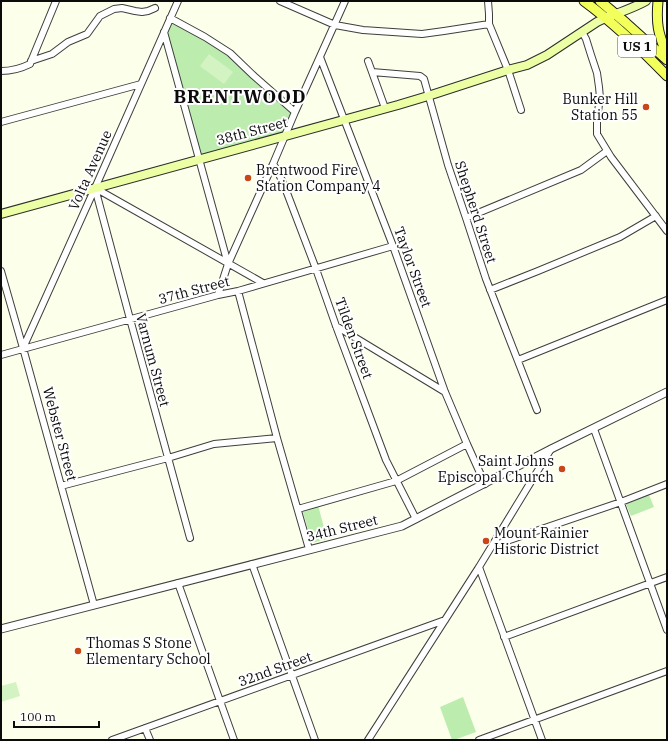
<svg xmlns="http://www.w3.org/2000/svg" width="668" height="741" font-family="'IBM Plex Serif',serif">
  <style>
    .green { fill: #bcedaf }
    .pitch { fill: #d3f4c2 }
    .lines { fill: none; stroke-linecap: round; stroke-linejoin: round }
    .minor-casing { stroke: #3e3e3e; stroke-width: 8 }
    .tertiary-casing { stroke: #3e3e3e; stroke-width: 9 }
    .secondary-casing { stroke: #2d2d2d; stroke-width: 10 }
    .primary-casing { stroke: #1c1c1c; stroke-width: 11 }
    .minor { stroke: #fff; stroke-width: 6 }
    .tertiary { stroke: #fff; stroke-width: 7 }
    .secondary { stroke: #ecffa5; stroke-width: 8 }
    .primary { stroke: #f3ff5a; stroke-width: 9 }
    .poi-dot { fill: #c94616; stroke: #fff; stroke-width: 1.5 }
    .labels { text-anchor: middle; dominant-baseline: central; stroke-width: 4; stroke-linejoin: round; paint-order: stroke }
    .shield { fill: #fff; stroke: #545454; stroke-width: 1 }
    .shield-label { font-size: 13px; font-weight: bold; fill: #0b0b0b }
    .poi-label { font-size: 14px; fill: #0b0b0b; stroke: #fff; text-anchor: start }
    .street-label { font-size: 14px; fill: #0b0b0b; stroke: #fff }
    .district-label { font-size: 18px; font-weight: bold; letter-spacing: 1px; fill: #0b0b0b; stroke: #fff }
  </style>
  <rect width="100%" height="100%" fill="#fcffea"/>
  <path class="green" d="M170 18 222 47 295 112 284 136 200 159 164 32Z
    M649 495 654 507 631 516 626 504Z
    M318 505 327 539 312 543 302 509Z
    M463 697 476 732 454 740H452L440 707Z"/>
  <path class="pitch" d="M209 54 233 72 224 84 200 66Z
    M16 682 20 696 1 702V686Z"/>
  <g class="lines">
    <defs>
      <path id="minor" d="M280 1 335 25 363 30 422 34 444 31 489 24
        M488 1 489 14V24L508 70 521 110
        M170 18 205 37 230 53 254 76 295 112
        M164 32 228 264
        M582 32 586 39 591 55 597 73 599 87 600 98 597 118V134L611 157 667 231
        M320 57 393 246 445 392 467 444 485 484
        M31 61 52 54 68 42 87 34 100 16 114 9 122 8 135 11 142 12 148 11 155 8
        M368 61 372 72 420 76 424 79 448 165 466 218 486 279 537 410
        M1 71C12 71 20 69 30 64L56 1
        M372 72 385 108
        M1 122 141 84
        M273 164 277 170 284 185 316 269 336 326 386 460 416 519
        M95 188 130 319 190 538
        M95 188 263 283
        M466 218 581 170 607 151
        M1 271 23 348 94 605
        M490 290 538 271 620 237 656 216
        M238 291 277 438 309 549
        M218 295 228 264 273 164 295 112 345 1
        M336 326 445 392
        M23 348 95 188 178 1
        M1 355 218 295 238 291 393 246
        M518 360 667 300
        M594 429 667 630
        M61 486 168 458 214 444 277 438
        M298 509 396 481 467 444
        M492 546 621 502 667 484
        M252 564 315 740
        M479 567 542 740
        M178 583 220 701 234 740
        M504 637 667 577
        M145 728 150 740
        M112 740 445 620
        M368 740 479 567 551 449
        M479 740 667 671"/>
      <path id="tertiary" d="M1 629 402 526 551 449 667 392"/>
      <path id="secondary" d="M1 214 398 105 428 96 508 70 527 65 547 55 597 22C613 14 630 10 646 1"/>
      <path id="primary" d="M584 1C614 23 641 49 667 76
        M600 1 626 23 667 60
        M658 1C656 24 658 33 667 55"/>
    </defs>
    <use href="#minor" class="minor-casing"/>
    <use href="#tertiary" class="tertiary-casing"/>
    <use href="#secondary" class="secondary-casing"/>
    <use href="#primary" class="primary-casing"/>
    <use href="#minor" class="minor"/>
    <use href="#tertiary" class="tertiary"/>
    <use href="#secondary" class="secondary"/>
    <use href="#primary" class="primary"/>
  </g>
  <g class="poi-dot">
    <circle cx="646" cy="107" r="4"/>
    <circle cx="248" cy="178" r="4"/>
    <circle cx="562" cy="469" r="4"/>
    <circle cx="486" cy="541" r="4"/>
    <circle cx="78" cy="651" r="4"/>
  </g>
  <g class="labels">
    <rect class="shield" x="618" y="35" width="38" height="22" rx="3"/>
    <g class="shield-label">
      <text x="637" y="46">US 1</text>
    </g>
    <g class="poi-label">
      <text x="638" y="99" text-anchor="end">Bunker Hill<tspan x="638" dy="16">Station 55</tspan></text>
      <text x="256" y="170">Brentwood Fire<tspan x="256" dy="16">Station Company 4</tspan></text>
      <text x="554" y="461" text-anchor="end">Saint Johns<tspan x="554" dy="16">Episcopal Church</tspan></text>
      <text x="494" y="533">Mount Rainier<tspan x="494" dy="16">Historic District</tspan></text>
      <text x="86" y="643">Thomas S Stone<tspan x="86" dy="16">Elementary School</tspan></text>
    </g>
    <g class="street-label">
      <text transform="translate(252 131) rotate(-15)">38th Street</text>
      <text transform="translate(90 170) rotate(-66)">Volta Avenue</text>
      <text transform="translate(476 212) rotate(72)">Shepherd Street</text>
      <text transform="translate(413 267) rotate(70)">Taylor Street</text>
      <text transform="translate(194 290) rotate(-15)">37th Street</text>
      <text transform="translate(354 338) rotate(70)">Tilden Street</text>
      <text transform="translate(153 360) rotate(75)">Varnum Street</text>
      <text transform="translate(60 434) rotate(75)">Webster Street</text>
      <text transform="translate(342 528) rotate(-14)">34th Street</text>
      <text transform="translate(275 669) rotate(-20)">32nd Street</text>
    </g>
    <g class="district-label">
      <text x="240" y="96">BRENTWOOD</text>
    </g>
  </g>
  <rect width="668" height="741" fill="none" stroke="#0b0b0b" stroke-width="4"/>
  <path d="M14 721v6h85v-6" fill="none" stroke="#0b0b0b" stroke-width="2"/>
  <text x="20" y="721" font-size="12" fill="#0b0b0b" stroke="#ffffff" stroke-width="3" paint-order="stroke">100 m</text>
</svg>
